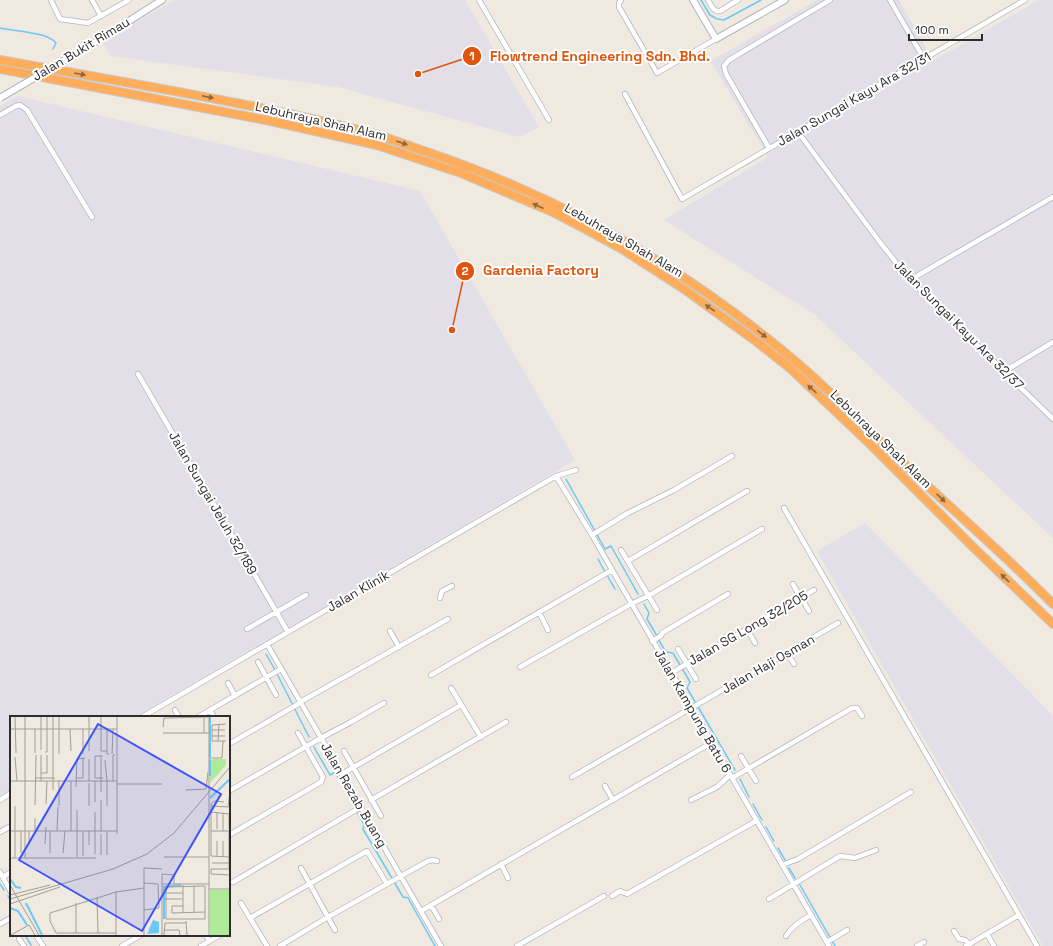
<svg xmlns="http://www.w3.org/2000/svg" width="1053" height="946" font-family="'Space Grotesk',sans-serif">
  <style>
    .industrial { fill: #e2dfe8 }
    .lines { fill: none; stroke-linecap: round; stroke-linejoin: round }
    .stream { stroke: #6ac9f9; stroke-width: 1.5 }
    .minor-casing { stroke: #b3b4c2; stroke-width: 6 }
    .tertiary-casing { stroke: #b3b4c2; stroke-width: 8 }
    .motorway-casing { stroke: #c8c8c8; stroke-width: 10 }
    .minor { stroke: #fff; stroke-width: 4.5 }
    .tertiary { stroke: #fff; stroke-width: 6 }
    .motorway { stroke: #ffad5a; stroke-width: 8 }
    .tertiary-bridge-casing { stroke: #b3b4c2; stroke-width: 8; stroke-linecap: butt }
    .tertiary-bridge { stroke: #fff; stroke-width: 6 }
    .oneway { fill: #8c6741 }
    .labels { text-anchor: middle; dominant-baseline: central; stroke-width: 4; stroke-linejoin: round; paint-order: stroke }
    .street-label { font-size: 13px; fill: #2d2d2d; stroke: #fff }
    .inset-river { fill: none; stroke: #6ac9f9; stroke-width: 2 }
    .inset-road { fill: none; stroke: #a19e98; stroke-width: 1 }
    .view { fill: #3c53ff; fill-opacity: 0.15; stroke: #3c53ff; stroke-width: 2 }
    .inset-edge { fill: none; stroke: #2d2d2d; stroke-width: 2 }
    .leader { fill: none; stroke: #df570e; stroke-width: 1.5 }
    .callout-dot { fill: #df570e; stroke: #fff; stroke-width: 1.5 }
    .mark-label { font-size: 12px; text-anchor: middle; font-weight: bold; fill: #fff }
    .callout-label { font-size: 14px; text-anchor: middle; font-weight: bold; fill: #df570e; stroke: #fff; stroke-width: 4; stroke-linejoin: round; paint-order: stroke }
  </style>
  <rect width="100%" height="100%" fill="#efe9df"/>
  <path class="industrial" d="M175 0H465L539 127 520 137 338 87 111 56 102 42Z
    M817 0H899L933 61 1039 0H1053V538L814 314 664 220 768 157 711 61Z
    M17 96 420 191 575 460 135 717H11V790L0 796V106Z
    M865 523 1053 716V946H1043L817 551Z"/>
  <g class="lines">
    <path class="stream" d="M701 0 710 15 717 19 724 20 761 0
      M0 28C13 31 48 32 56 43L53 49
      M566 479 605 549 611 546 638 594
      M598 559 605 572
      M607 575 615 589
      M644 604 649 613 647 619 657 636
      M658 639 666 652 673 653 690 682 687 688 735 770
      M266 654 275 670
      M277 674 309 737
      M314 747 330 775 335 772 355 808
      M740 779 749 797
      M753 804 762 820
      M357 812 364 825 363 829 403 897 408 898 435 946
      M766 827 774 841
      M778 848 785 860
      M789 868 795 878
      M0 884 4 890
      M800 885 835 946
      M8 896 11 902
      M25 935 31 945"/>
    <defs>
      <path id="minor" d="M51 0 60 19 88 23 129 0
        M92 0 101 16
        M479 0 549 120
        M621 0 619 3V7L657 73 716 39
        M708 0C711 5 713 12 720 11L738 0
        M890 0 924 59
        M625 94 682 199 1025 0
        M0 115 16 106 20 105 27 110 92 217
        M798 132 879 241 910 280 1053 419
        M769 148 726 74 724 66 729 60 830 0
        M910 280 1053 197
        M1005 371 1053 342
        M138 374 288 632
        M556 476 592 535 829 946
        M784 508 1037 946
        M592 535 628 513 674 490 732 456
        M621 550 657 610
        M628 561 747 491
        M793 584 800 598
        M801 597 809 611
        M440 598 442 591 452 586
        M539 612 548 630
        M247 629 306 595
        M747 629 755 643
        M390 631 399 647
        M652 641 661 636 662 633 728 594
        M267 644 441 946
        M678 649 696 679
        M787 653 794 664
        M258 662 276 695
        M520 667 631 604 648 596 762 529
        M671 673 814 590
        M431 675 612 570
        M228 683 235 696
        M451 688 481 737
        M300 702 448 619
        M175 710 179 717
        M210 710 214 717
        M142 717 556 476 576 470
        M198 717 281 669
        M229 744 300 703
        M344 751 381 816
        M741 756 756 781
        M342 774 461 705
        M572 777 838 623
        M732 778 852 708H857L862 716
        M605 786 613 800
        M229 791 321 738 351 722 384 703
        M0 800 11 793
        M371 800 506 722
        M691 800 717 787 730 775
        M0 832 11 826
        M229 835 321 782 323 777 298 733
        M501 864 508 878
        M782 865 798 859 911 792
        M301 868 335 930
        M0 872 11 892
        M3 877 11 872
        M233 882 361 807
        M612 896 620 891 627 894 756 821
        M769 899 840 856 855 858 876 850
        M241 903 267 946
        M431 905 439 919
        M421 911 711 743
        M250 918 367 851 387 884
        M0 924 11 918
        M954 931 959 939 965 940 969 944
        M987 934 994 946
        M36 935 43 946
        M206 935 209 941
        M786 936C791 927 802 920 811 915
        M19 939 24 946
        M827 942 847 930
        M122 946 141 935
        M201 946 220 935
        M280 946 328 917 428 861 433 860 437 861
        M517 946 604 896
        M917 946 924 942
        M966 946 1019 915"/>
      <path id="tertiary" d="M693 0 716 39 785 0
        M99 40 162 0"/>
      <path id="motorway" d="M0 60C80 74 161 88 241 104 287 113 333 123 378 135 394 140 409 146 424 151 561 197 684 267 795 361 834 394 869 431 906 466 955 512 1006 556 1053 604
        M0 69 266 120 377 145 461 173 555 213 589 231 622 249 684 289 757 342 791 369 867 441 973 547 1053 624"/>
    </defs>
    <use href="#minor" class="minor-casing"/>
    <use href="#tertiary" class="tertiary-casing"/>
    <use href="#motorway" class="motorway-casing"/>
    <use href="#minor" class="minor"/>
    <use href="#tertiary" class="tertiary"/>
    <use href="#motorway" class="motorway"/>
    <defs>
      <path id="tertiary-bridge" d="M0 98 99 40"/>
    </defs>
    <use href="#tertiary-bridge" class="tertiary-bridge-casing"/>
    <use href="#tertiary-bridge" class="tertiary-bridge"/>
  </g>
  <defs><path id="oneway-solid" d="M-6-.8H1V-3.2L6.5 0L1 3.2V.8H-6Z"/></defs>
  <g class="oneway">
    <use href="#oneway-solid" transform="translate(80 74) rotate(10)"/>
    <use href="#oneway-solid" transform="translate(208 97) rotate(11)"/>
    <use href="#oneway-solid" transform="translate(402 143) rotate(19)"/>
    <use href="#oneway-solid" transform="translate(538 206) rotate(-156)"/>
    <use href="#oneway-solid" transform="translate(710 308) rotate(-145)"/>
    <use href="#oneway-solid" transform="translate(762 334) rotate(38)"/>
    <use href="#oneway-solid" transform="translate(812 389) rotate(-138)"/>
    <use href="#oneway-solid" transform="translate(941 498) rotate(43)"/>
    <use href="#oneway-solid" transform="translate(1005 578) rotate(-136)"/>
  </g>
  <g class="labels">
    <g class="street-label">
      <text transform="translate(81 49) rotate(-31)">Jalan Bukit Rimau</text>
      <text transform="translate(854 99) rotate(-30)">Jalan Sungai Kayu Ara 32/31</text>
      <text transform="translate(321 121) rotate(13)">Lebuhraya Shah Alam</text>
      <text transform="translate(624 240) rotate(30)">Lebuhraya Shah Alam</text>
      <text transform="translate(959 325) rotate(45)">Jalan Sungai Kayu Ara 32/37</text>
      <text transform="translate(881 439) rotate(44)">Lebuhraya Shah Alam</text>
      <text transform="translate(213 503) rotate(60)">Jalan Sungai Jeluh 32/189</text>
      <text transform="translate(358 591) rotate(-30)">Jalan Klinik</text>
      <text transform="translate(748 628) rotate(-30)">Jalan SG Long 32/205</text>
      <text transform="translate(768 664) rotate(-30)">Jalan Haji Osman</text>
      <text transform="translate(693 711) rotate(60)">Jalan Kampung Batu 6</text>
      <text transform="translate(354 795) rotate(60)">Jalan Rezab Buang</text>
    </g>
  </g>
  <g transform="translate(10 716)">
    <rect width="220" height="220" fill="#efe9df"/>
    <path d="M203 43H216V49L200 67 201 45ZM200 174H220V219H200Z" fill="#aeea97"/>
    <path d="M143 204 149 206V217L137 218Z" fill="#6ac9f9"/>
    <path class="inset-river" d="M200 41V1M200 60V43M200 82 220 63M0 163 6 171 11 172M16 187 32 219M0 192 8 195 17 209M154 203V171L171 169"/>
    <path class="inset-road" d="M5 1 6 37M15 1V142M49 1V38M79 1V35M91 1V35H97M153 11 154 2 199 1M0 13H107M25 13V37M60 13 61 35M73 13V38M97 13V38H99M202 14H215M153 17H199M194 17V2M202 20H215M208 25 209 8M216 25H202V9L216 8M31 34V1M35 36H37V1M102 38 103 13M31 39V65M5 41 7 65M199 42H212L213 25M79 43V65M95 44 97 65M31 57H37V39M25 62H45M67 62H73V42M93 62H85V40H93M0 65H107M49 65V90M61 65V115M85 65V86M103 65V39H105M79 67V90M107 68H152M66 71 67 43 75 42M43 74V1M176 74 196 73 198 56M91 76V40M91 84V115M214 86 204 85 201 88V140L219 141M36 88 37 65M25 89 26 39M97 90V65M201 90 220 91M218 90 220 76M67 94V141M201 96 219 98V113M213 97V115M207 113V97M0 115H107M11 115V137M19 115V128M25 115V102M47 115 48 91M73 115V140M79 115V129M201 115H219M91 118V139M107 118V1M207 125V141M213 125V141M35 128 36 111M40 137V115M53 137 55 115M85 138V96M97 139V115M154 141H199M0 142H86M5 142V90M202 147H219M219 153V115M220 153H201V158L220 159M134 167 148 168 149 192 134 194M152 168H199M0 169 29 219M184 170V196M195 170V203H156V171ZM199 173H220M106 176V219M155 177H173M0 179 40 169M87 181 88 217M0 183 103 153 137 138 164 117 220 51M155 183H172M0 188 50 171M173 190H162V197L195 196M173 197V169M176 205 177 219M154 214H169L170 219M66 217V187M106 217H46L40 205V197L106 176 134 172M1 219 19 209 25 219M134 219V152L152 153M152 219V158L164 159V168M154 219 155 207H176M199 219V1"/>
    <path class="view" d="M88 8 211 78 132 215 9 144Z"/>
    <rect width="220" height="220" class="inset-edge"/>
  </g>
  <path class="leader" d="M418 74L472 56M452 330L465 271"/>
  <g class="callout-dot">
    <circle cx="418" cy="74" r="4"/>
    <circle cx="452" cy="330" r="4"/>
    <circle cx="472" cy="56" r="10"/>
    <circle cx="465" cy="271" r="10"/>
  </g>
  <g class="mark-label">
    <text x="472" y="60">1</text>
    <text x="465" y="275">2</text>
  </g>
  <g class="callout-label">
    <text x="600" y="61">Flowtrend Engineering Sdn. Bhd.</text>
    <text x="541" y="275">Gardenia Factory</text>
  </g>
  <path d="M909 34v6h73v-6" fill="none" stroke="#2d2d2d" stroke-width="2"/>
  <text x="915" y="34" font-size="12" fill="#2d2d2d" stroke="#ffffff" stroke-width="3" paint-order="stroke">100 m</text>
</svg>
